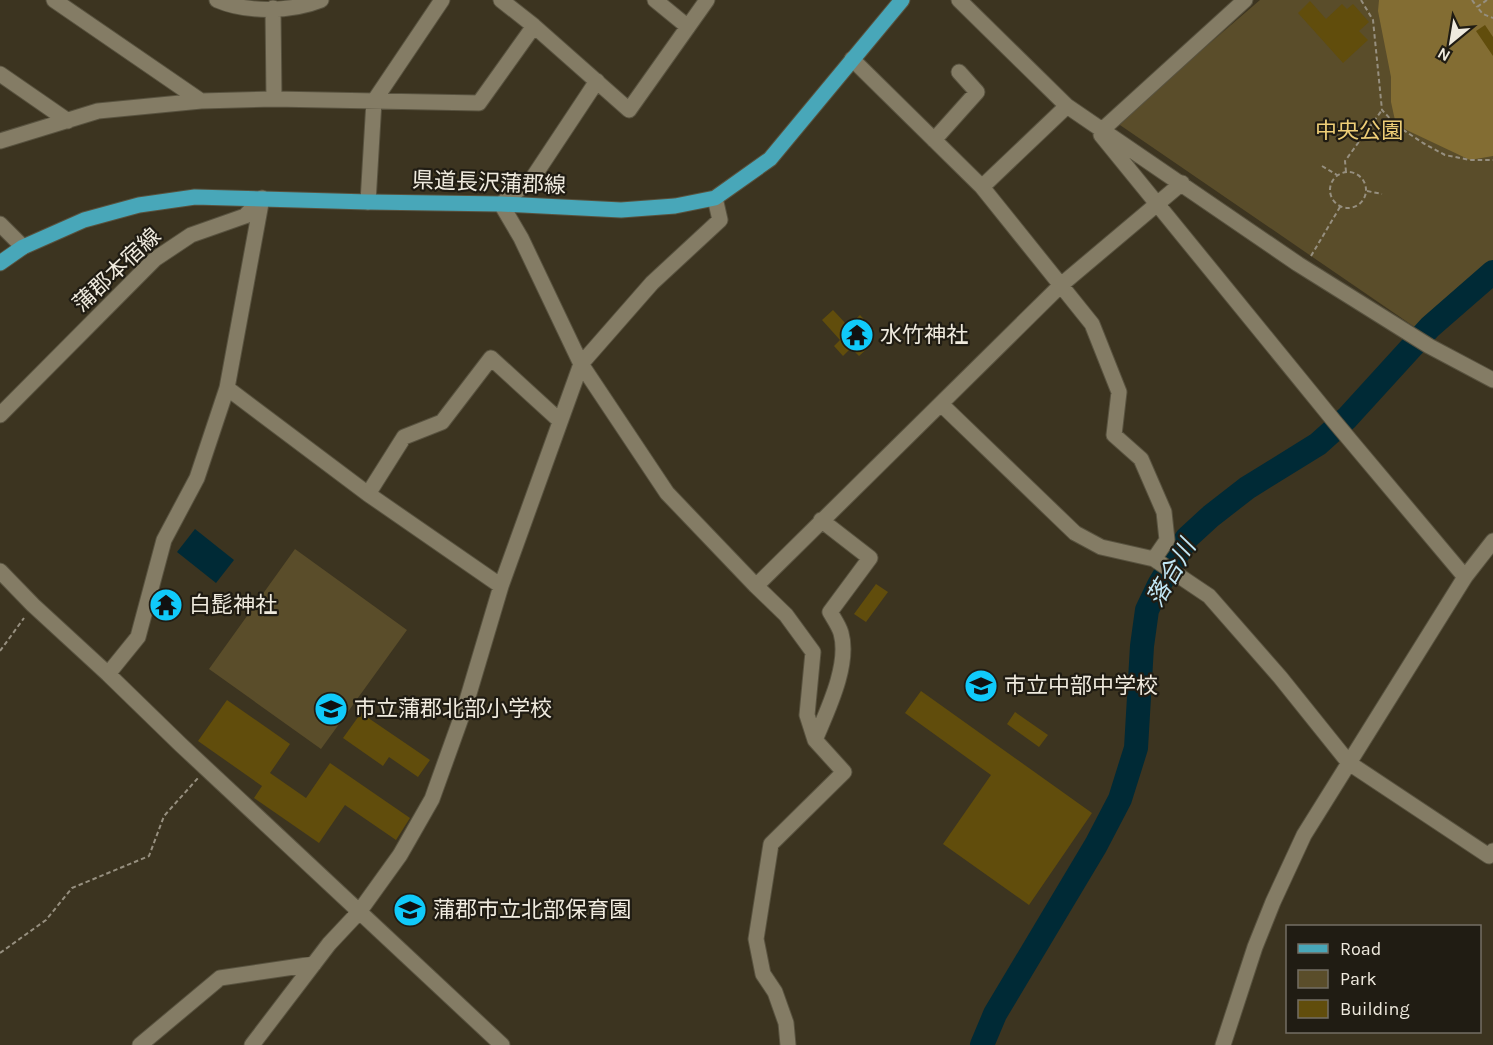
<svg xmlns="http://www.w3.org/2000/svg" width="1493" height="1045" font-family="Karla,'Noto Sans JP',sans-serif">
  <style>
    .green { fill: #5a4d2a }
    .forest { fill: #836d33 }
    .water { fill: #002a36 }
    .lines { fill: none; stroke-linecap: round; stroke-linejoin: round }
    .river { stroke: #002a36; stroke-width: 24 }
    .building { fill: #614d0c }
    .minor-casing { stroke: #58523f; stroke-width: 17 }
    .major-casing { stroke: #58523f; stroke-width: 17 }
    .path { stroke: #968f7f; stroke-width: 2; stroke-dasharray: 4.5 3; stroke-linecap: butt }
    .minor { stroke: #847c65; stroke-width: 15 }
    .major { stroke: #48a7b9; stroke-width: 15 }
    .labels { text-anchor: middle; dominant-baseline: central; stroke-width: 4.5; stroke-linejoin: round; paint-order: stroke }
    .park-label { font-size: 22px; fill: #eece77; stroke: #201c13 }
    .street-label { font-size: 22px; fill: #efeade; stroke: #201c13 }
    .poi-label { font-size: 22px; fill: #efeade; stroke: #201c13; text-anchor: start }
    .water-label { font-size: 24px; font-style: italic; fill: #c1e7f6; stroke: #201c13 }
  </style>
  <rect width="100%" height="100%" fill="#3c3420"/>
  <path class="green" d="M1260 0H1493V272L1455 306 1419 330 1117 123Z
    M295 549 407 630 321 749 209 669Z"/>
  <path class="forest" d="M1379 0H1493V156L1470 160 1396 125 1391 102V77L1378 11Z"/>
  <path class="water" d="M195 529 234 560 216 583 177 552Z"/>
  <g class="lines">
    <path class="river" d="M982 1045 995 1014 1096 845 1120 799 1136 748 1142 646 1147 610 1159 585 1187 538 1211 516 1247 488 1318 444 1347 418 1430 327 1493 272"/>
  </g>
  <path class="building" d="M1310 1 1326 19 1342 4 1347 9 1353 4 1369 22 1359 31 1368 40 1343 63 1298 13Z
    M1485 25 1493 37V56L1476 31Z
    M833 310 848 326 860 315 874 330 863 340 869 347 859 356 851 348 843 356 834 346 840 340 822 320Z
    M876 584 888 592 866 622 854 614Z
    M921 691 1092 813 1029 905 943 844 991 775 905 713Z
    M227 700 290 744 270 773 306 798 330 763 410 818 396 840 345 805 319 843 254 798 262 786 198 741Z
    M1015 712 1048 735 1039 747 1007 724Z
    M361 713 430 760 418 777 389 757 383 766 343 738Z"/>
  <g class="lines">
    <defs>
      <path id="minor" d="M217 0C247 13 291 12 321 0
        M501 0 534 26 629 110 707 0
        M655 0 688 27
        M959 0 1067 106 1298 264 1429 346 1493 380
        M273 8 274 99
        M852 59 982 187 1092 324 1119 392 1114 435 1141 459 1164 512 1167 540 1154 559
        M0 74 68 121
        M597 81 532 179 501 204 521 238 581 364 667 493 756 586 786 615 813 652 807 715 815 740 844 772 771 844 756 939 763 974 775 992 786 1023 788 1045
        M201 101 274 99 479 103 534 26
        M1102 130 1245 0
        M1101 135 1334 421 1465 577
        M934 140 977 92 959 72
        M0 141 98 111 201 101 54 0
        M982 187 1067 106
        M368 202 374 101 442 0
        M0 224 23 247
        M227 388 368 494 501 586
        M941 404 1075 533 1101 547 1154 559 1209 596 1280 677 1349 763 1489 856 1493 851
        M0 415 155 259 191 235 245 216 262 198
        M368 494 404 437 442 422 491 358 560 421
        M0 571 33 605 108 674 181 745 502 1045
        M756 586 1061 285 1182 183
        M108 674 138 637 164 540 197 478 227 388 262 198
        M815 740C827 711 850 665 841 633 839 626 834 619 830 612L870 558 821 520
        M140 1045 220 978 314 964
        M252 1045 329 944 359 912 400 855 432 799 465 707 501 586 581 364 652 283 720 220 715 198
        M1223 1045 1255 947 1273 902 1304 835 1465 577 1493 541"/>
      <path id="major" d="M0 263 23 247 84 220 139 205 195 197 368 202 501 204 621 210 675 206 715 198 770 159 902 0"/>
    </defs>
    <use href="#minor" class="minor-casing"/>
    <use href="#major" class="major-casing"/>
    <path class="path" d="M1361 0 1373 20 1382 110 1396 125 1423 143 1445 155 1470 160H1493
      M1472 0 1477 7
      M1487 0 1477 7 1483 14 1493 18
      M1322 166 1337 175
      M1330 190a18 18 0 1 1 36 0a18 18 0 1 1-36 0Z
      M1346 172 1345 161 1382 110
      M1367 191 1382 194
      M1311 256 1340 207
      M0 651 24 618
      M0 953 46 920 72 888 149 856 164 816 198 778"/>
    <use href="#minor" class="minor"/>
    <use href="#major" class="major"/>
  </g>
  <defs>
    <symbol id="temple-disc" viewBox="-11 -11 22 22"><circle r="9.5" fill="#10cafa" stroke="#201c13"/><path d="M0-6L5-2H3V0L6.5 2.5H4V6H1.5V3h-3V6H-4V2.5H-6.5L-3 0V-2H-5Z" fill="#111"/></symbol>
    <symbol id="school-disc" viewBox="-11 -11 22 22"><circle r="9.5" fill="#10cafa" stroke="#201c13"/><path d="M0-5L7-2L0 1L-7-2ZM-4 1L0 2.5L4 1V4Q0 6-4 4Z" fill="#111"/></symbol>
  </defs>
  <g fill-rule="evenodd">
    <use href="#temple-disc" x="838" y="316" width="38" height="38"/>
    <use href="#temple-disc" x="147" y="586" width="38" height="38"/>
    <use href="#school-disc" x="962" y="667" width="38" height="38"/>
    <use href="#school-disc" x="312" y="690" width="38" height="38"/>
    <use href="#school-disc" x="391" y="891" width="38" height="38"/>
  </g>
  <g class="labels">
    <g class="park-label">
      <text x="1359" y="131">中央公園</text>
    </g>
    <g class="street-label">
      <text transform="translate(489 183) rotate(2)">県道長沢蒲郡線</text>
      <text transform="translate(117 270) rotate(-43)">蒲郡本宿線</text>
    </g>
    <g class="poi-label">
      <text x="880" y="335">水竹神社</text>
      <text x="189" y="605">白髭神社</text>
      <text x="1004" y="686">市立中部中学校</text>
      <text x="354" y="709">市立蒲郡北部小学校</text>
      <text x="433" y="910">蒲郡市立北部保育園</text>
    </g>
    <g class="water-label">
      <text transform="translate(1171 573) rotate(-60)">落合川</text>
    </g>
  </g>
  <rect x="1286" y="925" width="195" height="108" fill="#201c13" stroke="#736e64" stroke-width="1.5"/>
  <rect x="1298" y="944" width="30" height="9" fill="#48a7b9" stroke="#736e64" stroke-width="1.5"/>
  <text x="1340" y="955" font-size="18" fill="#efeade">Road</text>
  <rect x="1298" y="970" width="30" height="18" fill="#5a4d2a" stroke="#736e64" stroke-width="1.5"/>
  <text x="1340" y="985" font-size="18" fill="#efeade">Park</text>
  <rect x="1298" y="1000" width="30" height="18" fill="#614d0c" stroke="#736e64" stroke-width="1.5"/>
  <text x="1340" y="1015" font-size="18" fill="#efeade">Building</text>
  <g transform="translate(1451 42) rotate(210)" stroke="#201c13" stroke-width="4.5" paint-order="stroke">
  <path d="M0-4.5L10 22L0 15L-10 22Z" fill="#efeade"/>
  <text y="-9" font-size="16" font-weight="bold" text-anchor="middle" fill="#efeade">N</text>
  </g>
</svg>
